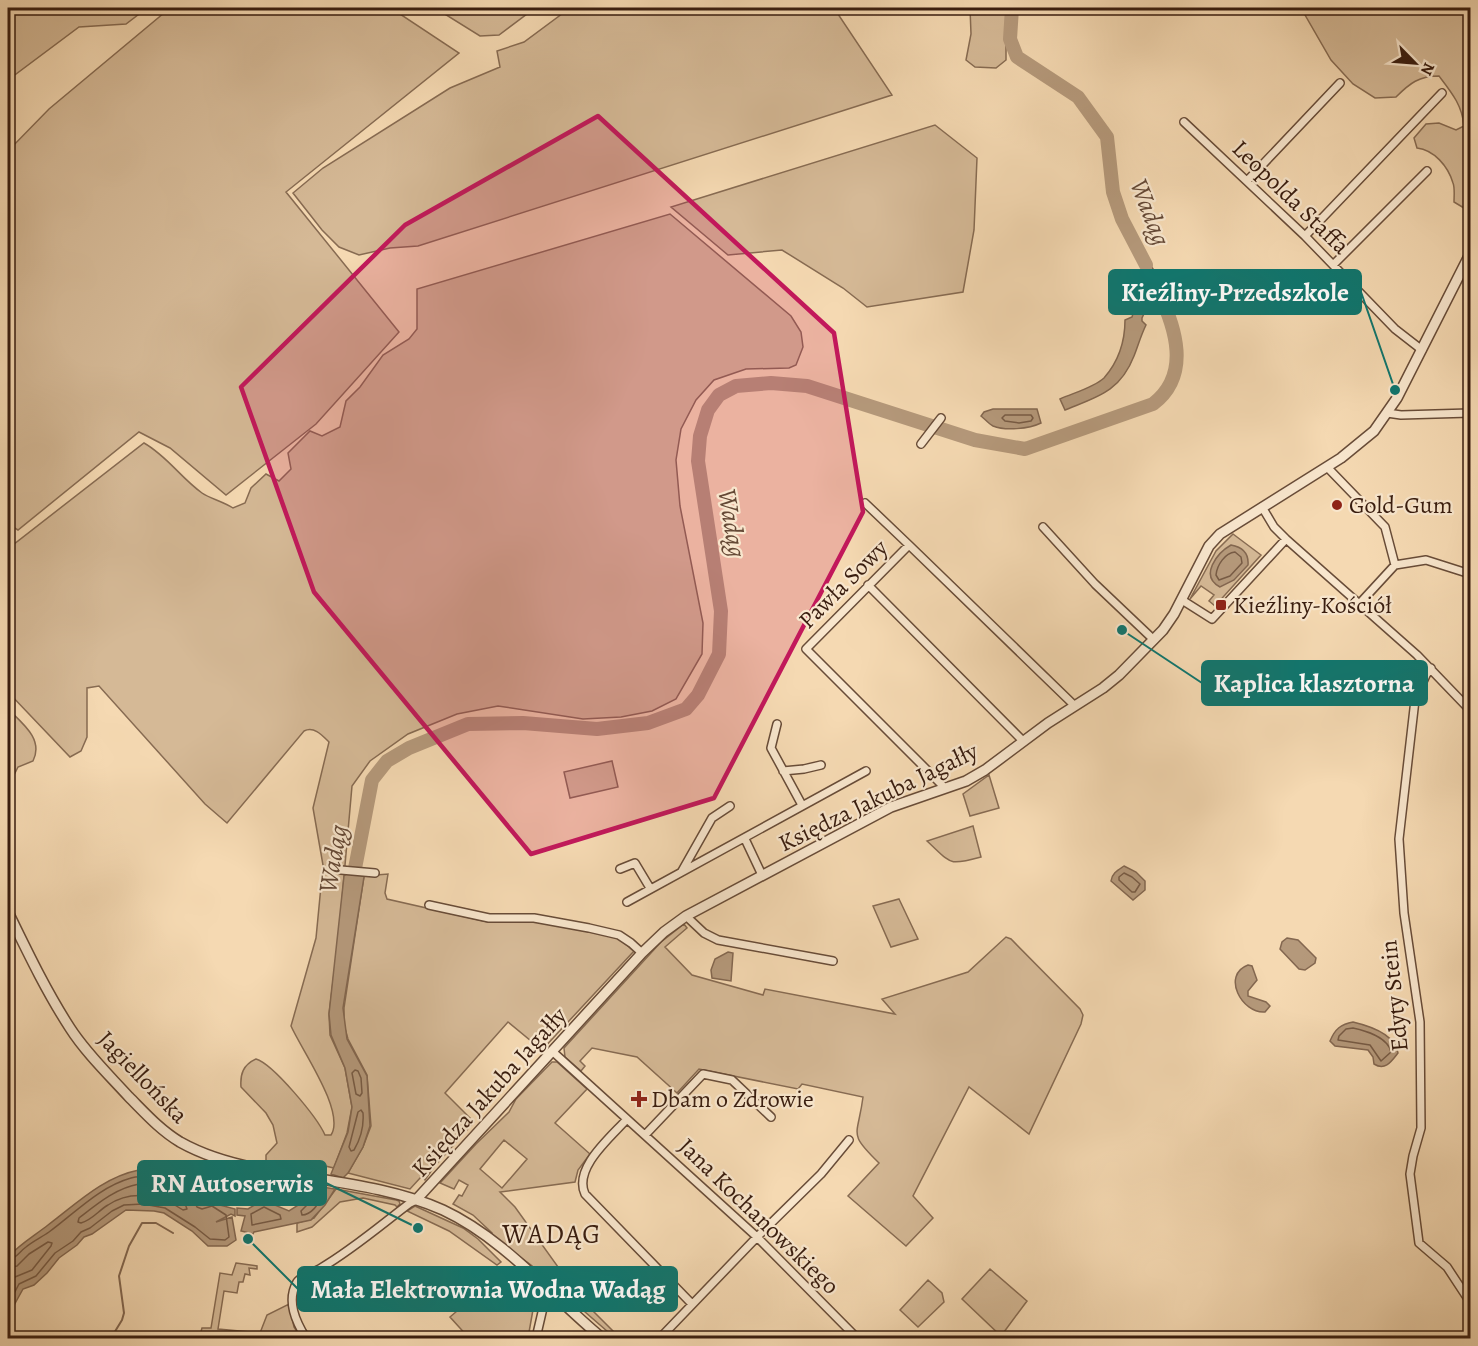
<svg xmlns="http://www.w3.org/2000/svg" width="1478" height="1346" font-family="Alegreya,serif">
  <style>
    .green { fill: #d5b996; stroke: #876b52; stroke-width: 1.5; fill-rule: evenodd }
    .water { fill: #b5997b; stroke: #836750; stroke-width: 1.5 }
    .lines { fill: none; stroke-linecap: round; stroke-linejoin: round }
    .shore { stroke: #775b45; stroke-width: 1.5 }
    .stream { stroke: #836750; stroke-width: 2 }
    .river { stroke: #b5997b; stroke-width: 14 }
    .minor-casing { stroke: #684c38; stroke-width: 10 }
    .tertiary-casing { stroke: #684c38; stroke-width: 12 }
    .minor { stroke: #f8e6cd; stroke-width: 7 }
    .tertiary { stroke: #f8e6cd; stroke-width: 9 }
    .marked { fill: #c2185b; fill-opacity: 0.2; stroke: #c2185b; stroke-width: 4.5; stroke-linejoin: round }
    .poi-dot { fill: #8f2418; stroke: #f8e6cd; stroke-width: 2 }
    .labels { text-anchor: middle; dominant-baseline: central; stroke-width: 4.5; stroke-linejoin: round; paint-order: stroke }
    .street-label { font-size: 24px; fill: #391d0f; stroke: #f8e6cd }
    .poi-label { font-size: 24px; fill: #391d0f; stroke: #f8e6cd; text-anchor: start }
    .water-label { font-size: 26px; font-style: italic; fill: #644835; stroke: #f8e6cd }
    .quarter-label { font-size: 27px; letter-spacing: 1.5px; fill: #391d0f; stroke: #f8e6cd }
    .leader { fill: none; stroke: #0f766e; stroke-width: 2 }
    .callout-dot { fill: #0f766e; stroke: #f8e6cd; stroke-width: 2 }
    .callout { fill: #0f766e; stroke: #0f766e; stroke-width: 2 }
    .callout-label { font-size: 26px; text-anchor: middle; font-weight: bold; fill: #fff }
  </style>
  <rect width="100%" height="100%" fill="#f5d9b2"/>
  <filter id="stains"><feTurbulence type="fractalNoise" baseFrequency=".00333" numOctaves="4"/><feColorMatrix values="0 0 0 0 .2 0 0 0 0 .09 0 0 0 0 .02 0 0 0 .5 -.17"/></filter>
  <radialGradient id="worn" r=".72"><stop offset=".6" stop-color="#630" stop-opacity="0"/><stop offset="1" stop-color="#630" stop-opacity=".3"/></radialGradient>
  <path class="green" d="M8 8H147L126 24 79 27 8 80Z
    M170 8H391L459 53 286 192 399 332 316 424 226 495 170 448 139 432 18 530 8 524V151L49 109Z
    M435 8H535L499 35 480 36Z
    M570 8H834L892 95 418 246 390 248 359 255 339 247 322 230 293 193 323 168 450 88 500 67 497 51 524 42Z
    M970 8H1006V60L996 68 975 67 966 60 971 34Z
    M1301 8H1470V204L1464 208 1454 202C1454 196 1455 188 1453 183 1448 166 1434 150 1417 148L1414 138 1426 124 1439 123 1456 130 1464 126C1462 105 1452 93 1439 76 1419 76 1410 83 1396 97L1375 98 1353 84 1331 60Z
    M935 125 977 158 974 230 963 292 867 307 843 288 782 250 728 255 671 207Z
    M670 214 791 316 801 332 803 347 796 365 789 368 746 369 714 380 696 400 681 429 676 460 680 506 703 623 702 654 676 699 652 711 621 717 583 719 498 706 457 714 408 734 370 761 352 786 339 933 329 1014 330 1035 345 1068 352 1107 347 1133 334 1168 304 1161 281 1166 266 1162V1155L277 1143 273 1125 266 1113 241 1087C240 1074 243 1065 256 1059 273 1064 317 1117 325 1135H331C346 1112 301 1049 291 1026L316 938 323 865 313 808 329 742C322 735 314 726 304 731L227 823 205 804 99 686 87 688V737L81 751 70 757 8 692V541L14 544 144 443C167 456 181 478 202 493 209 498 224 502 233 508L245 503 251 488 266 474 279 481 291 469 288 453 310 431 322 436 340 427 346 401 360 387 383 355 409 339 417 329V289Z
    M1233 534 1261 555 1215 606 1209 601 1214 595 1201 586 1190 599 1216 551Z
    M8 709C22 723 44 739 33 761L18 767 14 775 8 779Z
    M612 761 618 787 570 798 564 772Z
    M989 775 999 808 970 816 963 794Z
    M973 826 981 857C948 866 952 864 927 841Z
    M388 874 385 893 387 899 488 922 533 921 595 933 618 938 634 951 542 1050 508 1022 445 1093 474 1122 434 1167 425 1180 421 1177 410 1189 348 1173 363 1147 371 1126 367 1075 348 1039 344 1025V1008L364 876Z
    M899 899 918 939 891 947 873 906Z
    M684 924 687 928 665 947 692 975 763 995 765 989 895 1014 882 999 968 972 1006 937 1011 939 1080 1009 1083 1015 1081 1024 1029 1134 969 1087 913 1196 933 1218 906 1246 848 1196 879 1163C847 1132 858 1137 863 1097L802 1084 798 1089 699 1069 677 1093 637 1057 592 1048 580 1061 585 1066 581 1071 565 1057 564 1048 661 942Z
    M552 1062H557L587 1089 555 1123 590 1154 578 1170 575 1182 500 1192 515 1207 581 1299 620 1338H615L531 1265 491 1235 492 1233 473 1215 453 1204 459 1195 462 1196 468 1185 459 1180 454 1189 440 1183 476 1144 509 1112 516 1099ZM504 1140 527 1159 502 1188 480 1169Z
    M336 1189 396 1200 399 1201 400 1204 397 1207 395 1205 363 1198 340 1202 312 1227 297 1232V1223L314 1218Z
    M415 1206 463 1228 478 1239 501 1262 497 1265 449 1231 407 1211Z
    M236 1263 257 1266V1269L249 1268 250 1275 245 1274 243 1282H239L237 1293 224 1291 218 1329 260 1333 267 1315 289 1304 294 1327 301 1338H199L202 1328H211L220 1273 232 1275Z
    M990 1269 1027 1301 1001 1336 962 1299Z
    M498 1276 534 1304 528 1338H469L450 1317Z
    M928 1280 942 1293 944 1302 918 1327 900 1310Z"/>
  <path class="water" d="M1139 250C1153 267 1165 284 1166 307L1152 296 1153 299 1149 303 1142 318V321L1146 325C1141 335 1138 346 1134 356 1120 392 1097 397 1065 410L1060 399C1073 393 1093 388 1104 378 1118 362 1125 341 1125 320L1132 317 1135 307 1131 306C1133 299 1135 299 1139 294 1148 281 1142 264 1139 250Z
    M993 409H1037L1041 423C1029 429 1005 431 993 426 989 424 985 419 981 416L984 412Z
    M1231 545C1242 547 1249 553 1248 565L1234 580 1220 587C1199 576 1217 553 1231 545Z
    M1124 866 1136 872 1145 881V890L1133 900 1111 881C1112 873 1118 870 1124 866Z
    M346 874 363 876 364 877 343 1008 347 1039 367 1076 370 1126 363 1147 348 1173 343 1178 331 1174 348 1132 352 1107 345 1068 331 1035 329 1014 344 876Z
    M1287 938 1298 940 1316 958 1315 963 1305 970 1299 969 1280 949 1282 942Z
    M728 952 733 953 731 981 712 978 711 970 715 959Z
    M1248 965 1252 966 1257 980 1248 991V996L1266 1002 1270 1006 1265 1012C1242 1014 1221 975 1248 965Z
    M1353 1022C1370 1026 1395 1034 1398 1053 1391 1062 1385 1071 1374 1064L1373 1057 1368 1050 1335 1046 1330 1041C1335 1029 1341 1024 1353 1022Z
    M139 1170C156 1173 172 1180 188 1177L201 1203 214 1199 220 1205 235 1209V1216L231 1214 216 1222 232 1217 236 1240 227 1246H208L192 1231 164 1213 154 1211 126 1210 92 1234 84 1237 77 1245 59 1258 47 1273 34 1285 23 1289 8 1316V1257C20 1244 34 1236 48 1225 76 1204 103 1177 139 1170Z
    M316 1186 335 1189 325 1205 311 1220 254 1232 253 1234 241 1231 245 1216 237 1215V1208L248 1209 263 1200 289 1211 300 1204Z"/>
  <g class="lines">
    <path class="shore" d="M1005 415H1031L1033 418 1031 421 1019 423 1005 421 1002 418Z
      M1235 552 1241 557 1242 563 1230 576 1219 580 1216 575C1217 565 1225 553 1235 552Z
      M1124 873 1132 877 1140 884 1135 892H1132L1119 880V877Z
      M1353 1028C1367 1031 1388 1038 1391 1052L1381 1061 1370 1045 1338 1040 1339 1036 1346 1029Z
      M355 1070 358 1071 361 1078 362 1093 360 1096 356 1094 352 1073Z
      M361 1110 363 1113C364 1126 361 1138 354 1150L351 1151 349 1147 358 1112Z
      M139 1184 181 1193 187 1209 183 1210C161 1195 132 1189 108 1205 98 1211 92 1220 81 1223L78 1222 79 1218C97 1204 116 1188 139 1184Z
      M320 1192 323 1195C319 1204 311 1215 302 1215L301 1211Z
      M264 1207 280 1215 281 1219 252 1225 251 1214Z
      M8 1260C16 1259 19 1252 26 1247 33 1241 42 1237 49 1232 75 1213 99 1187 131 1178 149 1173 167 1186 185 1185L197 1207 202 1209 212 1206 226 1215 229 1237 225 1240 210 1239 195 1227 165 1208 143 1204 124 1205 112 1211 90 1228 81 1232 73 1241 55 1253 36 1276 19 1284 8 1305
      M8 1268 17 1266 29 1254 48 1242 52 1243 51 1246 32 1270 15 1277 8 1287"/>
    <path class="stream" d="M111 1338 122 1320 124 1313 119 1276 129 1246 142 1223H156L173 1233"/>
    <path class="river" d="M1012 8 1010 39 1017 57 1078 97 1107 137 1113 192 1122 219 1146 265
      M352 884 372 780 387 761 409 748 468 724 523 723 597 729 648 723 686 709 698 695 719 654 721 611 698 461 700 436 708 410 719 395 736 386 771 383 807 386 975 440 1025 449 1153 404C1191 375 1176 328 1158 291"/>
    <defs>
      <path id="minor" d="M1184 122 1305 236 1395 329 1422 350
        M1247 181 1340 83
        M1305 236 1442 93
        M1333 265 1427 171
        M1387 413 1401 415 1470 413
        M921 444 941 418
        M1327 467 1385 527 1395 565 1426 560 1470 574
        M865 503 909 545
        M1262 507 1274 527 1286 539 1417 655 1470 710
        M1043 527 1095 584 1154 640
        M868 585 1023 741
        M1182 600 1212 619 1286 539
        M1360 603 1395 565
        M1431 668 1426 675 1415 700 1399 839 1404 913 1420 1022 1421 1128 1413 1156 1410 1174 1419 1243 1447 1267 1470 1302
        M777 724 771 748 802 805
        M783 771 804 769 821 765
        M945 788 806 649 909 545 1075 706
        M745 839 762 875
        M620 869 635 863 650 888
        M341 870 375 873
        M682 871 712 818 730 806
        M627 902 866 771
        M429 905 489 918H534L589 928 619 935 631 943 642 953
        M686 916 704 933 718 940 833 961
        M552 1051 757 1237 857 1338
        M627 1119C611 1137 573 1168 585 1194L692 1304
        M645 1135 703 1074 732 1080 771 1117
        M306 1338C296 1322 286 1301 297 1282 301 1276 314 1272 321 1268 352 1250 381 1225 410 1203L416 1200
        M536 1338 543 1308 551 1293
        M660 1338 757 1237 821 1174 849 1140"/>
      <path id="tertiary" d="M8 912C27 951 46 991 70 1028 86 1053 109 1075 129 1097 145 1113 160 1130 180 1142 205 1156 233 1164 261 1169 321 1181 387 1185 443 1210 505 1239 551 1296 602 1338
        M416 1200 642 953 664 932 686 916 891 807 966 781 985 770 1048 723 1103 688 1119 675 1163 630 1174 614 1209 546 1220 534 1341 458 1374 431 1397 398 1470 254"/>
    </defs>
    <use href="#minor" class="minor-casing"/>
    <use href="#tertiary" class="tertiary-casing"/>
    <use href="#minor" class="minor"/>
    <use href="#tertiary" class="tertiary"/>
  </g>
  <path class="marked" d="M598 116 834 333 863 512 714 798 531 854 314 592 241 387 405 225Z"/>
  <g class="poi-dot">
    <circle cx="1337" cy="505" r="6"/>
    <rect x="1215" y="599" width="12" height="12" rx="3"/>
    <path d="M636 1090h6v6h6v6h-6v6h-6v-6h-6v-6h6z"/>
  </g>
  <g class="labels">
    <g class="street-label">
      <text transform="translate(1291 197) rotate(44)">Leopolda Staffa</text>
      <text transform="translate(843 584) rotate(-45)">Pawła Sowy</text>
      <text transform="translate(878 797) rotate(-26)">Księdza Jakuba Jagałły</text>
      <text transform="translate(1394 996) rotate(-96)">Edyty Stein</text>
      <text transform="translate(143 1077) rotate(46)">Jagiellońska</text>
      <text transform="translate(489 1092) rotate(-48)">Księdza Jakuba Jagałły</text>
      <text transform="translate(759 1216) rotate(44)">Jana Kochanowskiego</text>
    </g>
    <g class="poi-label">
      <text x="1349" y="505">Gold-Gum</text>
      <text x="1233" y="605">Kieźliny-Kościół</text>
      <text x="651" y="1099">Dbam o Zdrowie</text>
    </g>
    <g class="water-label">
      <text transform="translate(1150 212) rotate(69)">Wadąg</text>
      <text transform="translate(732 523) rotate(81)">Wadąg</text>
      <text transform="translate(333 859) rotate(-80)">Wadąg</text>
    </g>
    <g class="quarter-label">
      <text x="552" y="1234">WADĄG</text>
    </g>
  </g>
  <path class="leader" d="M1395 390L1361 292M1122 630L1202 683M418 1228L326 1183M248 1239L298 1289"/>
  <g class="callout-dot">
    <circle cx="1395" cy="390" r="6"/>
    <circle cx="1122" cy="630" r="6"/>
    <circle cx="418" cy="1228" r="6"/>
    <circle cx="248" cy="1239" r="6"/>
  </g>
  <g class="callout">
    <rect x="1109" y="270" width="252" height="44" rx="6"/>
    <rect x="1202" y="661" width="225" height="44" rx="6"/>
    <rect x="138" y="1161" width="188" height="44" rx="6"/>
    <rect x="298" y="1267" width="379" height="44" rx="6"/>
  </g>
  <g class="callout-label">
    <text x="1235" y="301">Kieźliny-Przedszkole</text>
    <text x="1314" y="692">Kaplica klasztorna</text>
    <text x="232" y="1192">RN Autoserwis</text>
    <text x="488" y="1298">Mała Elektrownia Wodna Wadąg</text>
  </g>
  <rect width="1478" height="1346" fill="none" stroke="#f5d9b2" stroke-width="30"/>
  <rect x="9" y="9" width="1460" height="1328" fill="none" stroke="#391d0f" stroke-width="3"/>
  <rect x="15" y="15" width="1448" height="1316" fill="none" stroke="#391d0f" stroke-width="1.5"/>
  <g transform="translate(1415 63) rotate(115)" stroke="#f8e6cd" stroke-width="4.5" paint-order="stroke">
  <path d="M0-4.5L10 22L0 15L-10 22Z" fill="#391d0f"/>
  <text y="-9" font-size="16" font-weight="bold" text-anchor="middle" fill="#391d0f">N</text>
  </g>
  <rect width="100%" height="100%" filter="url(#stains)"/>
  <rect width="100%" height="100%" fill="url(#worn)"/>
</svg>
